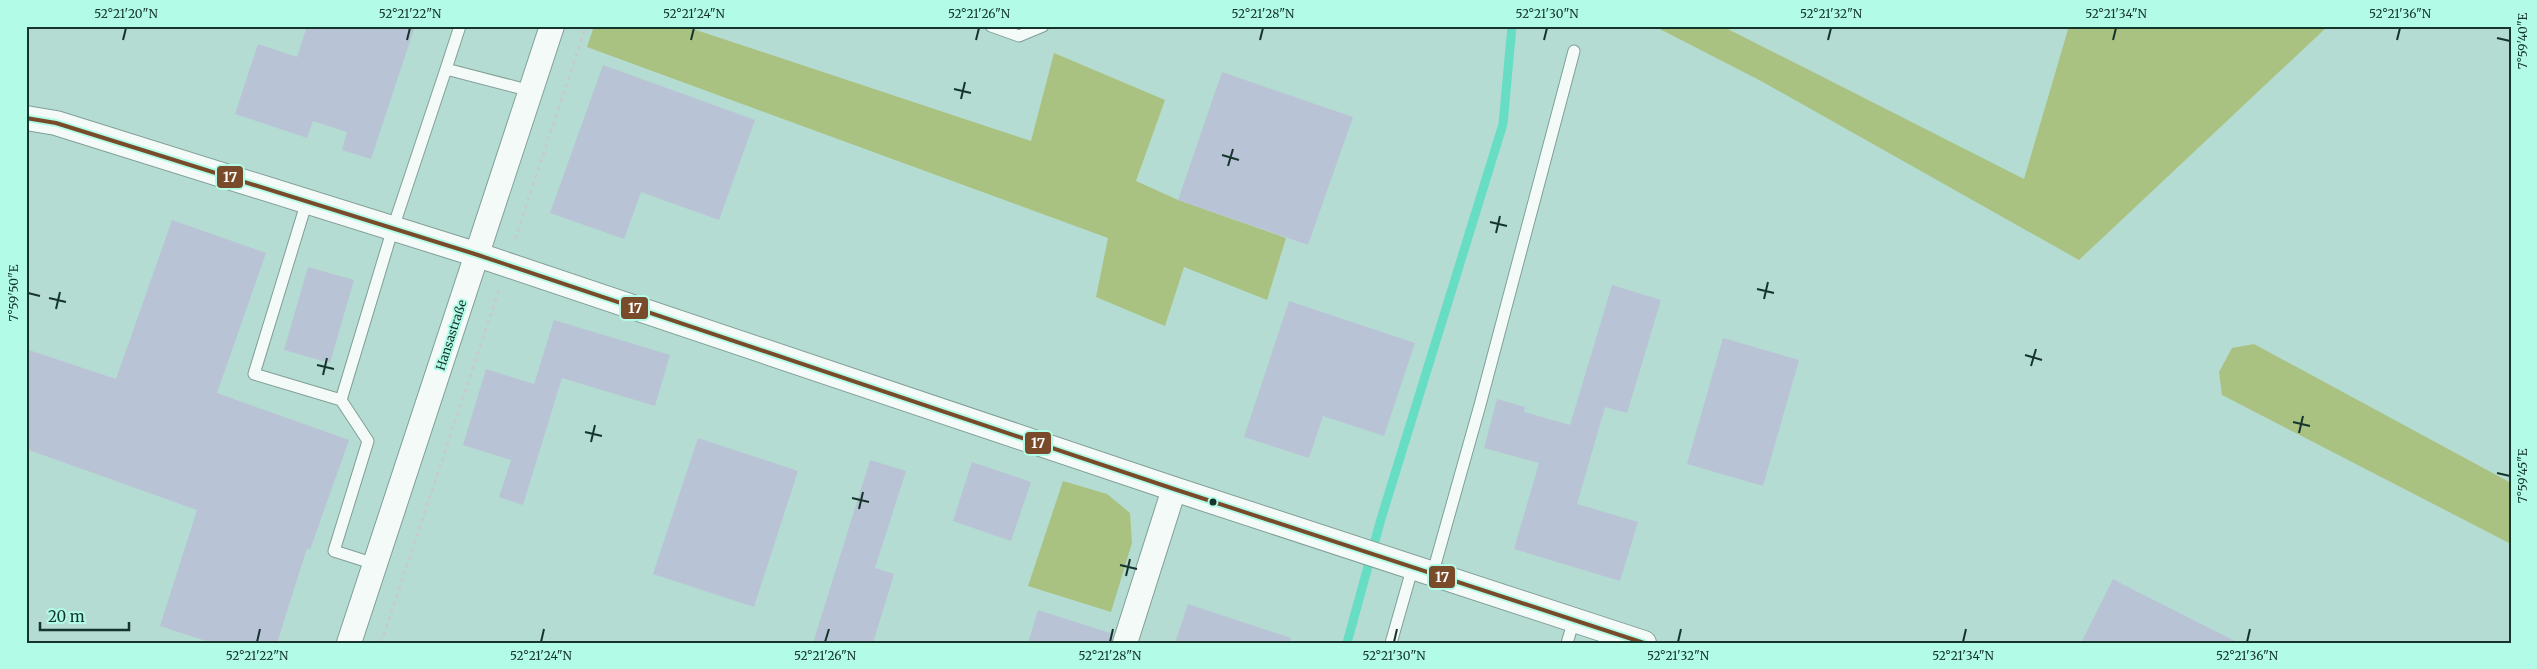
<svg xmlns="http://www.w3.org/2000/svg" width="2537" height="669" font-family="Merriweather,serif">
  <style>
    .forest { fill: #a9c281 }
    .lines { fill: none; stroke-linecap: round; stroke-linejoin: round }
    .stream { stroke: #67ddc3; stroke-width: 9 }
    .building { fill: #b8c3d5 }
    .lane-casing { stroke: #809f97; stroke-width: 13 }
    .street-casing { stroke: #809f97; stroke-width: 26 }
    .path { stroke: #c3cecc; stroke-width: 3; stroke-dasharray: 4 4; stroke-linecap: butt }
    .lane { stroke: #f4faf8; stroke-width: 11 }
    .street { stroke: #f4faf8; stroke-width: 24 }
    .bus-1-casing { stroke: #b1fbe7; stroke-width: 8 }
    .bus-1 { stroke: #7a4b2a; stroke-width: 4 }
    .ticks { fill: none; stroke: #15342c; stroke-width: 2 }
    .bus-dot { fill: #15342c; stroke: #b1fbe7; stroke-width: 2 }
    .labels { text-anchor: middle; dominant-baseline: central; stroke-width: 4; stroke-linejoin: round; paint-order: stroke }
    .street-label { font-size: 12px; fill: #15342c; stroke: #b1fbe7 }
    .line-badge { stroke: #b1fbe7; stroke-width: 2 }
    .badge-label { font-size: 14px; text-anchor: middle; font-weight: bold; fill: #fff }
    .neatline { fill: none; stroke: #15342c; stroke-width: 2 }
    .ticks-label { font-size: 12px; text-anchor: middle; fill: #15342c }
  </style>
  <rect width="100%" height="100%" fill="#b5dcd2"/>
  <path class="forest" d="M594 26H684L1031 141 1054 53 1165 100 1136 181 1178 200 1286 238 1267 300 1184 267 1165 326 1096 297 1108 238 587 47Z
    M1654 26H1722L2024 179 2069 26H2328L2079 260 1761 81Z
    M2254 344 2511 483V544L2222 395 2219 372 2232 348Z
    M1063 481 1107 494 1130 513 1132 543 1111 612 1028 586Z"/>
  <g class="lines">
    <path class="stream" d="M1347 643 1381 519 1503 124 1512 26"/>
  </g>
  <path class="building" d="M307 26H415L371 159 342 150 347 132 313 121 307 138 235 114 258 44 297 57Z
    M603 65 755 120 719 220 641 192 624 239 550 213Z
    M1222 72 1353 117 1308 245 1178 200Z
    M172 220 266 253 217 393 349 440 310 550 307 548 277 643H212L160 626 197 510 26 449V349L116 379Z
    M308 267 354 280 330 363 284 350Z
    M1612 285 1661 300 1627 413 1605 407 1577 504 1638 522 1620 581 1514 549 1539 463 1484 448 1497 399 1525 407 1524 412 1570 425Z
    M1289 301 1415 343 1384 436 1323 416 1309 458 1244 437Z
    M554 320 670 355 655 406 562 378 523 505 499 497 511 460 463 445 486 369 534 384Z
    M1723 338 1799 360 1763 486 1687 464Z
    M698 438 798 471 754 607 653 574Z
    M870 460 906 471 875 568 894 574 873 643H813Z
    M972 462 1031 482 1011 541 953 521Z
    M2113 579 2128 587 2239 643H2081Z
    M1188 604 1291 638 1290 643H1175Z
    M1038 610 1113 634 1112 643H1028Z"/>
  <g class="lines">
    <defs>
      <path id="lane" d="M991 26 1019 36 1043 26
        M446 69 460 26
        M307 201 254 374 341 400
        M375 564 334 551 368 441 341 400 393 228 446 69 531 91
        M1433 572 1480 405 1574 51
        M1391 643 1413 566
        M1567 643 1574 620"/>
      <path id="street" d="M26 118 56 123 478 255 1174 489 1644 643
        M349 643 552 26
        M1125 643 1174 489"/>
    </defs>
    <use href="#lane" class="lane-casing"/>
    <use href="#street" class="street-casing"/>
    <path class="path" d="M515 239 586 26
      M381 643 499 290"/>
    <use href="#lane" class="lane"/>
    <use href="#street" class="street"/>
    <defs>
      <path id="bus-1" d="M26 118 56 123 478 255 1174 489 1644 643"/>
    </defs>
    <use href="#bus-1" class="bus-1-casing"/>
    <use href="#bus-1" class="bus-1"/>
  </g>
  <path class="ticks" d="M2497 38 2510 41M123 40 126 28M407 40 410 28M691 40 694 28M976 40 979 28M1260 40 1263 28M1544 40 1547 28M1828 40 1831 28M2113 40 2116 28M2397 40 2400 28M954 89 971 93M961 99 965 82M1222 155 1239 160M1228 166 1233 149M1490 222 1507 226M1496 233 1500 216M1757 289 1774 293M28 293 40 296M49 298 66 302M1764 299 1768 282M56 309 60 292M2025 355 2042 360M317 365 334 369M2031 366 2036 349M323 375 327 358M2293 422 2310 426M585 432 602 436M2299 433 2303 416M591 442 595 425M2497 473 2510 476M852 498 869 502M859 509 863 492M1120 565 1137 569M1126 576 1130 559M257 642 260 629M541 642 544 629M825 642 829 629M1110 642 1113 629M1394 642 1397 629M1678 642 1681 629M1963 642 1966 629M2247 642 2250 629"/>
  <circle class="bus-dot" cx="1213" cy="502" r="4.5"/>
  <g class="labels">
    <g class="street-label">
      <text transform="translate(451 335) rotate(-72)">Hansastraße</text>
    </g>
  </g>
  <g class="line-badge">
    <rect x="216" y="165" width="28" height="24" rx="5" fill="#7a4b2a"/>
    <rect x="620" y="296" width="29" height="24" rx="5" fill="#7a4b2a"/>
    <rect x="1024" y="431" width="28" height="24" rx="5" fill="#7a4b2a"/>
    <rect x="1428" y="565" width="28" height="24" rx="5" fill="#7a4b2a"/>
  </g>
  <g class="badge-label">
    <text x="230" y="182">17</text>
    <text x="635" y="313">17</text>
    <text x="1038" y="448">17</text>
    <text x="1442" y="582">17</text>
  </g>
  <rect width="2537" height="669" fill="none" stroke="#b1fbe7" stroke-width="55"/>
  <path d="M40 622v8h89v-8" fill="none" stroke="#15342c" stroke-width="2.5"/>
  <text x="48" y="622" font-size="15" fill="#15342c" stroke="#b1fbe7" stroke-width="4" paint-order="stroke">20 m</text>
  <rect x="28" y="28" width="2482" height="614" class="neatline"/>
  <g class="ticks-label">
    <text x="126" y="18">52°21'20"N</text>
    <text x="410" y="18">52°21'22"N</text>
    <text x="694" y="18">52°21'24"N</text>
    <text x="979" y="18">52°21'26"N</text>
    <text x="1263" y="18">52°21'28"N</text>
    <text x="1547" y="18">52°21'30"N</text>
    <text x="1831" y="18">52°21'32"N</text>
    <text x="2116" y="18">52°21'34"N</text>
    <text x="2400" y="18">52°21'36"N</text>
    <text transform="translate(2523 41) rotate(-90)" y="4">7°59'40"E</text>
    <text transform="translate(14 293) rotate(-90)" y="4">7°59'50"E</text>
    <text transform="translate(2523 476) rotate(-90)" y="4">7°59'45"E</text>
    <text x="257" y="660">52°21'22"N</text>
    <text x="541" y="660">52°21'24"N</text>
    <text x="825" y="660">52°21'26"N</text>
    <text x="1110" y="660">52°21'28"N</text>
    <text x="1394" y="660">52°21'30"N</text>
    <text x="1678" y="660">52°21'32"N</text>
    <text x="1963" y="660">52°21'34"N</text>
    <text x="2247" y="660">52°21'36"N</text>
  </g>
</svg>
